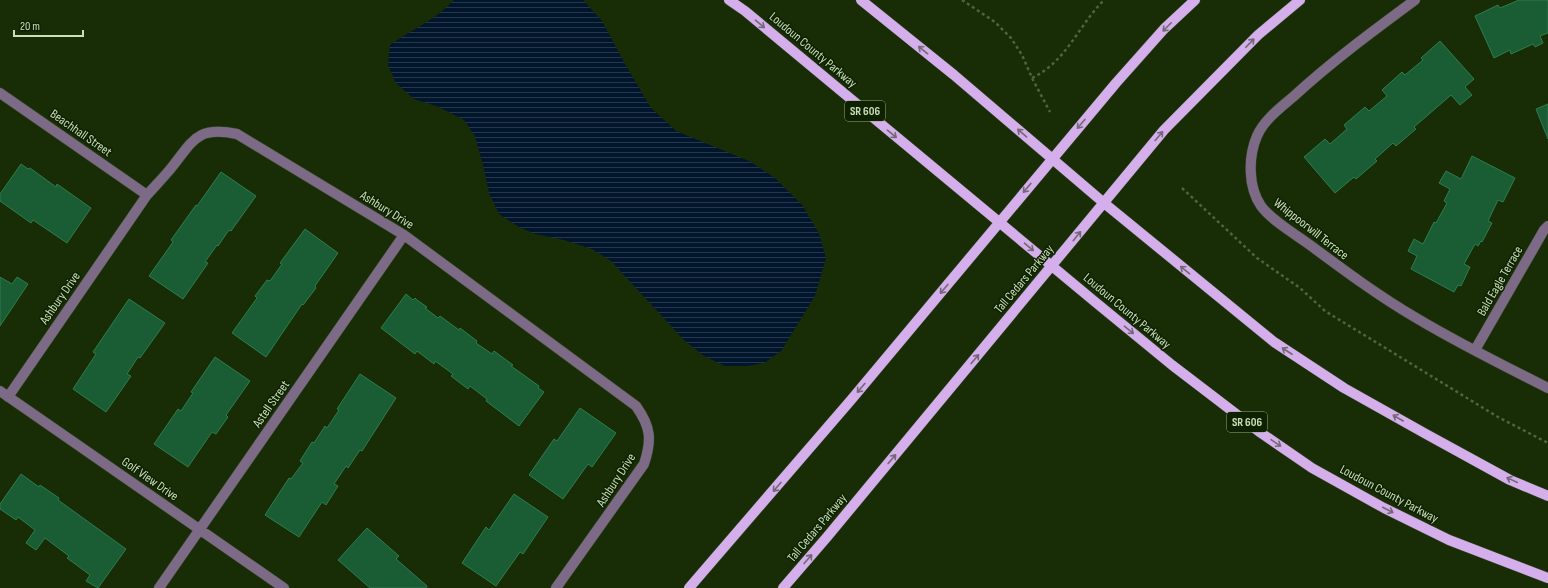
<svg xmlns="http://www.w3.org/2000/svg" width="1548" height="588" font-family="'Sofia Sans Condensed',sans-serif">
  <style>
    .water { fill: url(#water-rules) }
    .building { fill: #1a5d35; stroke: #2e7d4c }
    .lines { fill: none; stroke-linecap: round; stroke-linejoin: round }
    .minor-casing { stroke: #344823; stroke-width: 11 }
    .major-casing { stroke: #344823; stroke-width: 11 }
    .path { stroke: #4f633e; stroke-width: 2.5; stroke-dasharray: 3 3; stroke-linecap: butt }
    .minor { stroke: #7c6a87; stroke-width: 10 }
    .major { stroke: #d5afeb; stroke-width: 10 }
    .oneway { stroke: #726876 }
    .labels { text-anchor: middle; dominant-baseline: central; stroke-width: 3; stroke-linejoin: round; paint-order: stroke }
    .shield { fill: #0f2200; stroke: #90a682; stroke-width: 1 }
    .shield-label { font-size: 12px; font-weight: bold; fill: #c8deba }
    .street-label { font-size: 13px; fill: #c8deba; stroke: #0f2200 }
  </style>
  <defs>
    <pattern id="water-rules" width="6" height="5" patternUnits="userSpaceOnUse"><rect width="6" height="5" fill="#01152d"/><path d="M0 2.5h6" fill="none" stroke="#253749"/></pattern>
  </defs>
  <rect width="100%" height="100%" fill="#182c06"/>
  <path class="water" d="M454 0H583L602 21 625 64 651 108 676 131 749 161 775 178 803 206 819 234 826 258 815 296 781 351 764 363 747 366H725L704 356 684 340 611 261 592 249 564 240 535 234 519 227 499 214 489 193 484 169 475 136 464 120 439 107 414 99 396 83 388 65 390 45C411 30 437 19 454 0Z"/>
  <path class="building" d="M1519 0H1548V33L1540 36 1543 43 1535 47 1533 44 1511 54 1510 50 1494 58 1475 16 1498 5 1500 8Z
    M1440 41 1474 79 1465 87 1472 95 1460 105 1451 95 1414 127 1416 129 1396 146 1393 143 1375 159 1377 161 1356 179 1354 177 1335 193 1304 157 1325 139 1330 144 1347 129 1344 125 1365 107 1369 111 1387 96 1382 90 1402 72 1405 75 1423 60 1421 58Z
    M1548 104V139L1536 109Z
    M1472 156 1515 178 1503 202 1498 200 1488 221 1492 223 1482 242 1481 241 1478 246 1475 244 1464 264 1470 267 1461 286 1458 285 1454 292 1411 269 1417 256 1408 251 1414 239 1423 244 1434 222 1436 223 1447 203 1444 201 1450 189 1439 183 1446 171 1461 179Z
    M21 164 28 169 30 168 56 187 57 184 91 208 67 243 33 220 31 223 0 201V194Z
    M221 172 256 196 231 231 229 230 218 246 217 245 205 262 208 263 183 299 149 276 173 242 171 240 196 205 197 206Z
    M305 229 338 253 315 286 316 288 303 305 302 304 266 357 232 333 257 298 255 296 267 280 270 281 282 264 280 263Z
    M0 277 12 284 17 277 28 284 0 326Z
    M406 294 413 300 415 298 417 300 427 307 425 308 438 318 440 316 459 330 460 328 477 341 476 343 492 354 494 351 513 365 511 366 539 386 538 388 544 392 519 426 486 401 487 399 470 386 468 389 451 376 453 374 435 361 434 364 417 351 415 354 381 328Z
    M129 299 165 323 140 358 138 357 127 374 131 376 106 412 73 389 96 354 93 352Z
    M215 357 250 381 226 415 228 417 216 434 212 432 188 467 154 444 178 409 181 411 193 393 191 392Z
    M360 374 396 398 362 451 360 450 348 468 346 466 334 484 338 486 326 505 322 502 299 537 265 515 289 478 291 479 303 463 300 461 312 442 314 443 325 426 327 428 339 410 337 409Z
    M580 408 616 433 592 467 588 464 563 499 529 475 554 439 557 441Z
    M21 474 39 487 40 485 59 498 58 500 126 549 98 588 86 581 90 575 67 558 69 556 45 538 36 550 26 543 35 530 18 517 16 520 0 509V504Z
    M514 494 548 517 523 554 520 552 496 586 462 563 486 527 489 530Z
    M367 528 399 556 396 559 427 586 426 588H370L338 560Z"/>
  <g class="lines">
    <defs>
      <path id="minor" d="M1415 0C1373 31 1331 62 1293 97 1280 108 1264 120 1257 136 1248 157 1248 187 1261 206 1271 220 1295 234 1310 245 1345 271 1380 297 1418 319 1460 344 1504 366 1548 388
        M0 93 147 195
        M1475 350 1544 230 1548 226
        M0 391 284 588
        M8 397 147 195C155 186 164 177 172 167 194 139 198 126 237 134L404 235 636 406C651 427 652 440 644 464L556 588
        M159 588 404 235"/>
      <path id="major" d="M729 0 745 11 1094 301 1172 365 1261 433 1312 468 1384 508 1449 540 1548 578
        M861 0 954 75 1104 203 1274 342 1344 388 1426 434 1510 480 1548 496
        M689 588 851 400 1116 83 1164 29 1195 0
        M783 588 827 537 1164 130 1258 35 1300 0"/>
    </defs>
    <use href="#minor" class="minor-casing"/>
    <use href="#major" class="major-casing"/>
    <path class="path" d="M962 0 995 22 1011 38 1022 55 1032 78 1050 112
      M1032 78C1067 61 1078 26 1104 0
      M1182 188 1257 258 1300 288 1325 311 1498 417 1548 443"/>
    <use href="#minor" class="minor"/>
    <use href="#major" class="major"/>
  </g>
  <defs><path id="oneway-shaft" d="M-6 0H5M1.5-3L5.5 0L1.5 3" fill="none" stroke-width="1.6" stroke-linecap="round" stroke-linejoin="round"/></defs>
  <g class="oneway">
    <use href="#oneway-shaft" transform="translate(760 24) rotate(40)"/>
    <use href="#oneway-shaft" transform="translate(1167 27) rotate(135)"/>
    <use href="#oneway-shaft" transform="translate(1250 43) rotate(-46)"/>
    <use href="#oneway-shaft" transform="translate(923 50) rotate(-141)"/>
    <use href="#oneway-shaft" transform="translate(1081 124) rotate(130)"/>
    <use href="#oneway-shaft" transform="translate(1022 133) rotate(-139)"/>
    <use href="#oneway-shaft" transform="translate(892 134) rotate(40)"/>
    <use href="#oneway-shaft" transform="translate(1159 136) rotate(-50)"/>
    <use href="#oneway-shaft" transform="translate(1027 188) rotate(130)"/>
    <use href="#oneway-shaft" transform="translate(1077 236) rotate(-51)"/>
    <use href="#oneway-shaft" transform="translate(1029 247) rotate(40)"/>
    <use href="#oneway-shaft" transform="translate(1185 270) rotate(-141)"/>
    <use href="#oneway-shaft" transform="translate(944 289) rotate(130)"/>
    <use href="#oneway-shaft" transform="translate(1129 330) rotate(39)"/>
    <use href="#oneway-shaft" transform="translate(1287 351) rotate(-147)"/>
    <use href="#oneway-shaft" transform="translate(975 359) rotate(-50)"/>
    <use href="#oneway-shaft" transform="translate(861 388) rotate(130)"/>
    <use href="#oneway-shaft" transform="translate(1398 418) rotate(-150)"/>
    <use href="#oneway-shaft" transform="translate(1276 443) rotate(34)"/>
    <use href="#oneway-shaft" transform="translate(892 459) rotate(-50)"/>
    <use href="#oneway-shaft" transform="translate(1512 480) rotate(-155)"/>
    <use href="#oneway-shaft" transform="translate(777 487) rotate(131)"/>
    <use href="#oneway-shaft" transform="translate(1388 510) rotate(27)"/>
    <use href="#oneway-shaft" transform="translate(808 559) rotate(-49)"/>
  </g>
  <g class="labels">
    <g class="shield">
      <rect x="845" y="101" width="40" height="20" rx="3"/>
      <rect x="1227" y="412" width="40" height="20" rx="3"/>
    </g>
    <g class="shield-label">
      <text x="865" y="111">SR 606</text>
      <text x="1247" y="422">SR 606</text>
    </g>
    <g class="street-label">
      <text transform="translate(813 50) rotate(40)">Loudoun County Parkway</text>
      <text transform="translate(81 133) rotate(35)">Beachhall Street</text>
      <text transform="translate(387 210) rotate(32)">Ashbury Drive</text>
      <text transform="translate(1311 229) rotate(38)">Whippoorwill Terrace</text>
      <text transform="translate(1024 279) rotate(-50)">Tall Cedars Parkway</text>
      <text transform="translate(1500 281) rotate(-60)">Bald Eagle Terrace</text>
      <text transform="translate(60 298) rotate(-55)">Ashbury Drive</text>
      <text transform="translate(1127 311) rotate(40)">Loudoun County Parkway</text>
      <text transform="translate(271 404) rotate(-55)">Astell Street</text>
      <text transform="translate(150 479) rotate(35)">Golf View Drive</text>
      <text transform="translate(616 480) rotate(-57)">Ashbury Drive</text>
      <text transform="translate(1389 494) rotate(28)">Loudoun County Parkway</text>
      <text transform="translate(817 528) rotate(-50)">Tall Cedars Parkway</text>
    </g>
  </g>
  <path d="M14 30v6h69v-6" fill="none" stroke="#c8deba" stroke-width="2"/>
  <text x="20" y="30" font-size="12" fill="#c8deba" stroke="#0f2200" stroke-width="3" paint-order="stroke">20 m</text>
</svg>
